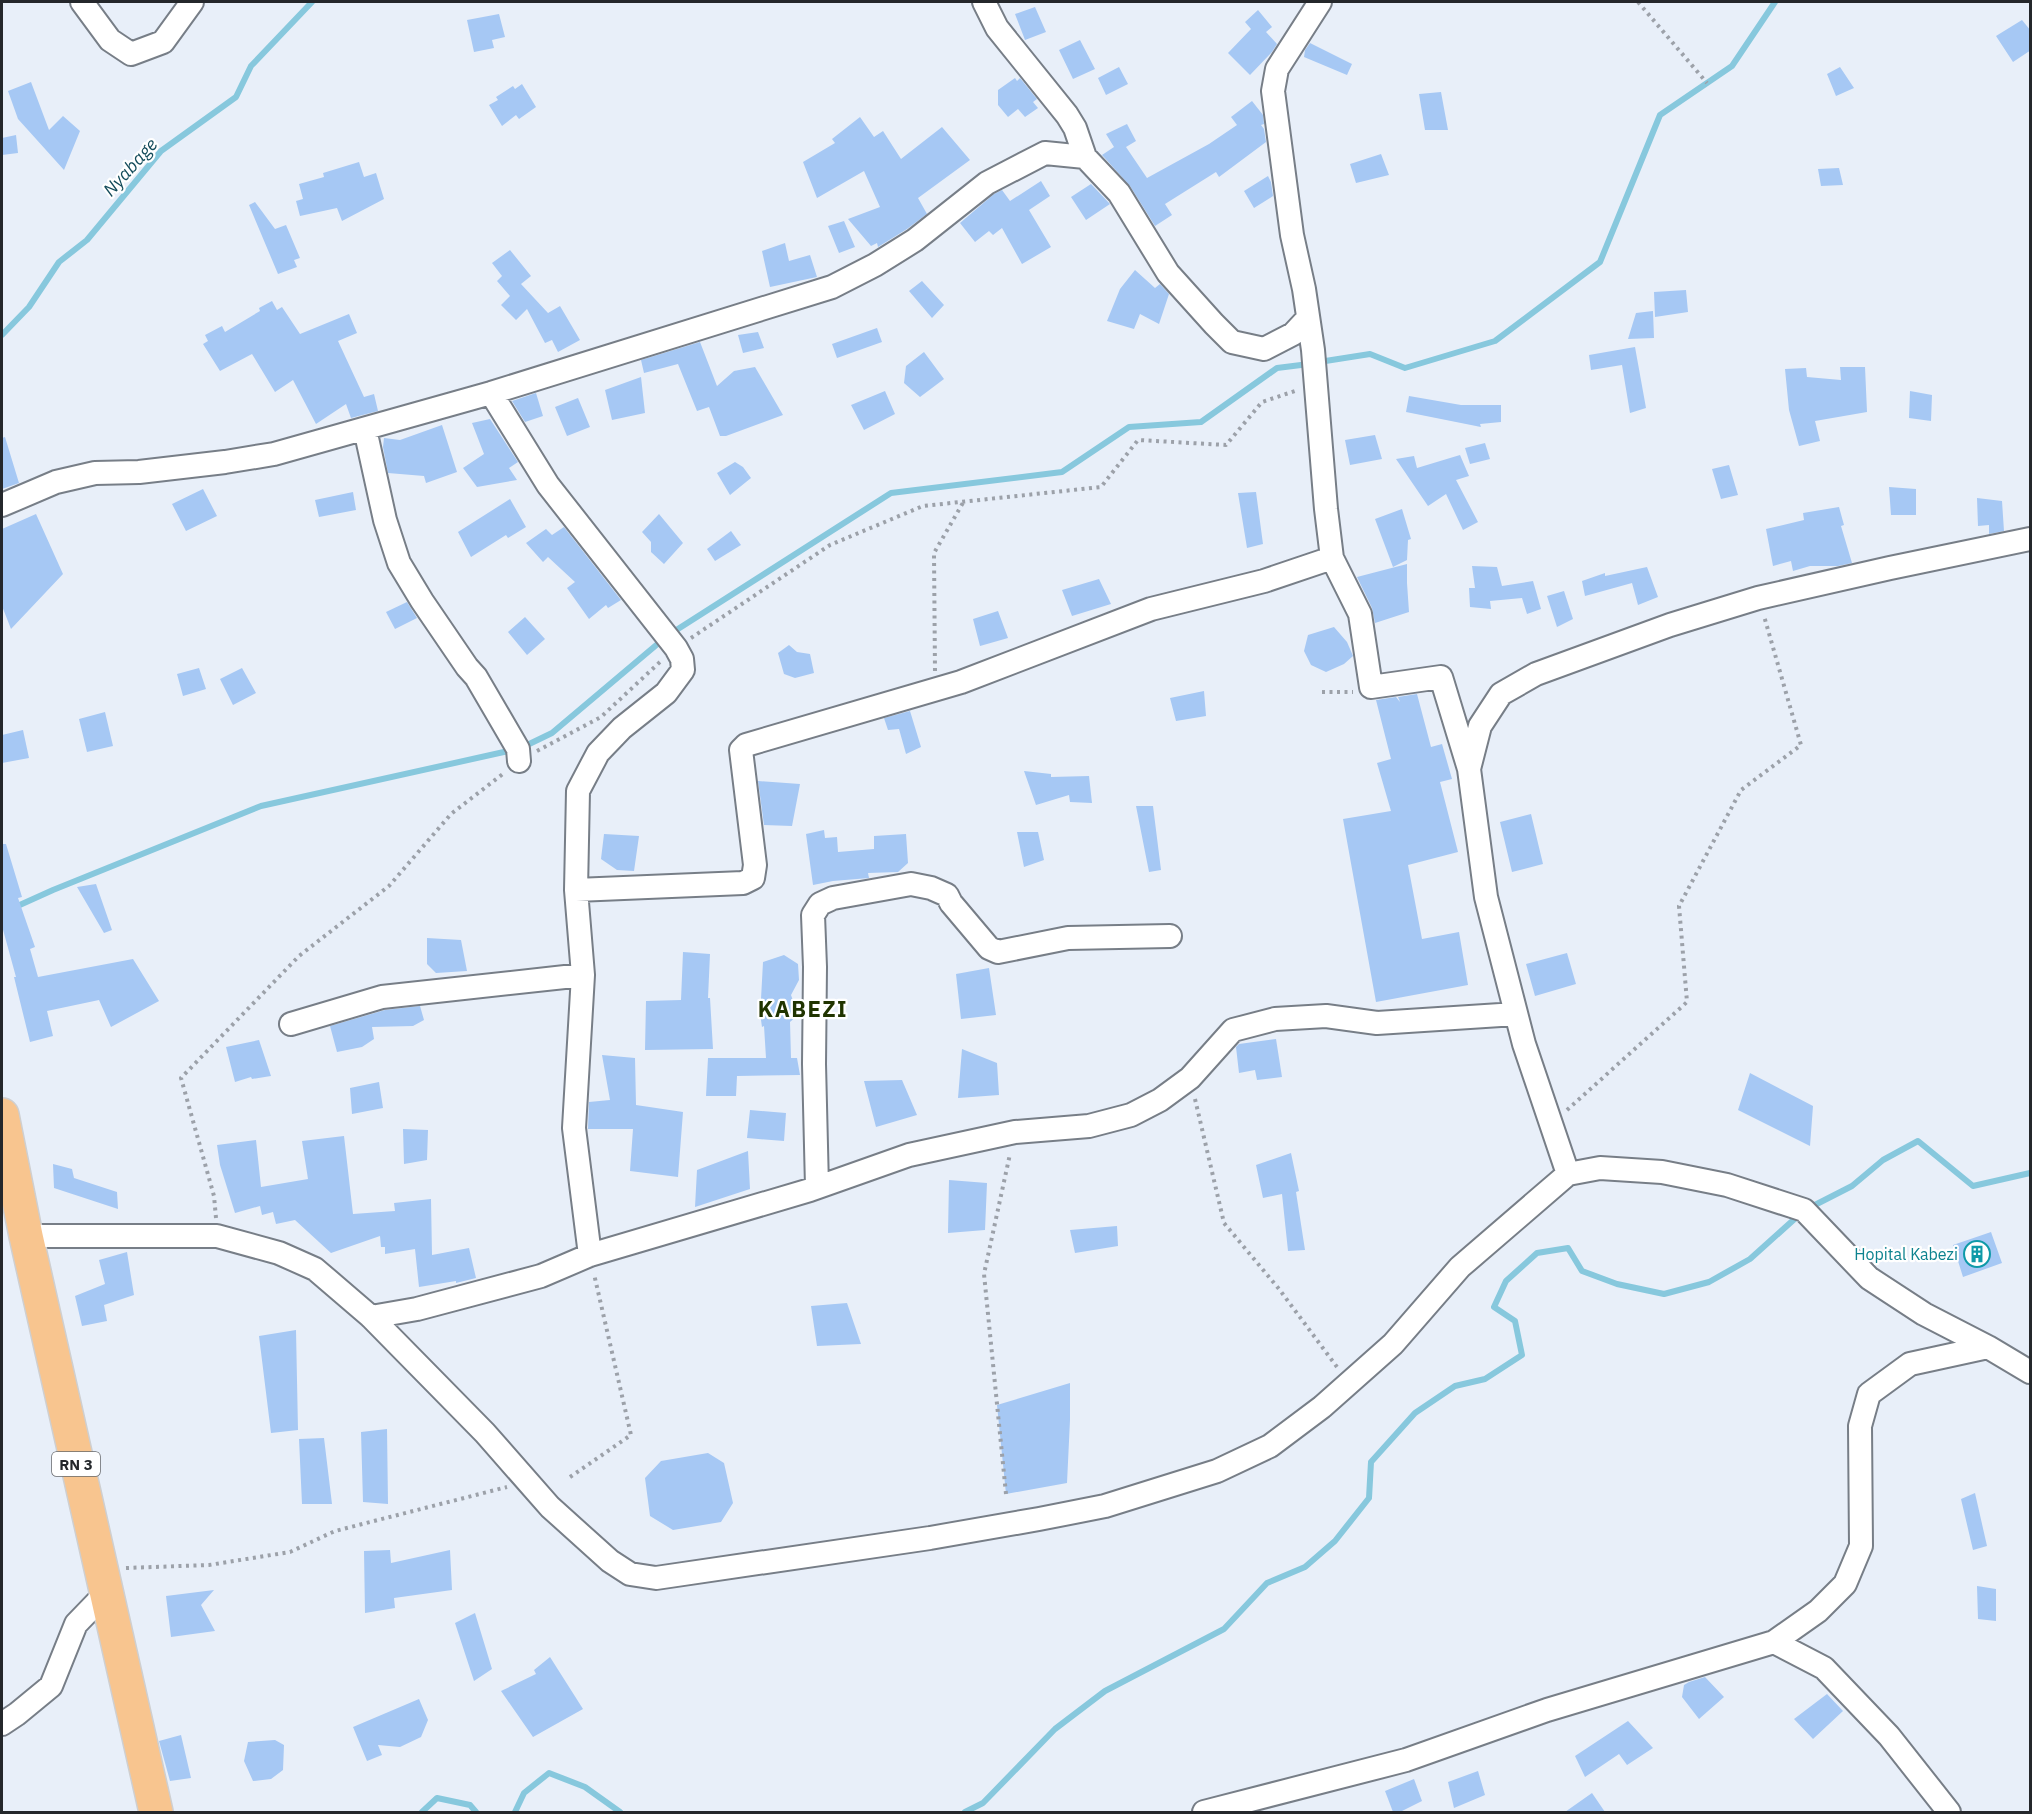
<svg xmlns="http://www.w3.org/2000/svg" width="2032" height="1814" font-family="'IBM Plex Sans',sans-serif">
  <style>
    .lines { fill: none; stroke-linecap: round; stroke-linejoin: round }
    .stream { stroke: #87c8dd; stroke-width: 6 }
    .building { fill: #a6c8f4 }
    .street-casing { stroke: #777e87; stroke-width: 26 }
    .highway-casing { stroke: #cfcfd0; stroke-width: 36 }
    .path { stroke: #9ca1a9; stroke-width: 4; stroke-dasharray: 3 4.5; stroke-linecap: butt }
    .street { stroke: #fff; stroke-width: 22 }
    .highway { stroke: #f8c58f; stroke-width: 33 }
    .labels { text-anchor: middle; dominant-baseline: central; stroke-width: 4.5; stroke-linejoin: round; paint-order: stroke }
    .shield { fill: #fff; stroke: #66686b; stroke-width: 1.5 }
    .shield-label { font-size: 15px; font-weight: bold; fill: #24272b }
    .culture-label { font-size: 16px; fill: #0d838f; stroke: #fff; text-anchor: end }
    .water-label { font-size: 18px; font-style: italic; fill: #134b5a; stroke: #fff }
    .district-label { font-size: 22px; font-weight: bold; letter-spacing: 1.5px; fill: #203400; stroke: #fff }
  </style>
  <rect width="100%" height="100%" fill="#e8eff9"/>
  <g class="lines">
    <path class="stream" d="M2 335 29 307 59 262 87 240 161 151 236 97 251 66 312 2
      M1319 362 1370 354 1405 368 1495 341 1600 262 1660 115 1732 66 1775 2
      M523 747 552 733 667 636 891 493 1062 472 1129 427 1201 422 1277 368 1309 364
      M2 913 53 890 261 806 513 750
      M1807 1209 1852 1186 1883 1160 1918 1141 1973 1186 2030 1173
      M422 1812 437 1798 470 1805 476 1812
      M515 1812 524 1793 549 1773 585 1787 620 1812
      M965 1812 983 1803 1055 1729 1105 1691 1224 1629 1267 1583 1305 1567 1335 1541 1369 1498 1371 1462 1415 1413 1455 1386 1485 1379 1522 1355 1515 1321 1494 1307 1506 1281 1537 1253 1568 1248 1582 1271 1617 1284 1664 1294 1709 1282 1750 1259 1799 1215"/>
  </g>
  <path class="building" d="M1035 7 1046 32 1025 40 1015 14Z
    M1258 10 1272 27 1266 32 1277 44 1272 52 1250 75 1228 53 1251 29 1245 22Z
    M499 14 505 37 492 40 494 48 474 52 467 20Z
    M2022 20 2031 31V50L2013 62 1996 36Z
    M1080 40 1095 69 1073 79 1059 50Z
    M1310 43 1352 64 1347 75 1304 57 1305 50Z
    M1119 67 1128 84 1106 95 1098 78Z
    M1840 67 1854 88 1836 96 1827 74Z
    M1015 78 1017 81 1020 78 1037 99 1033 102 1038 108 1025 117 1018 109 1008 117 998 105V90Z
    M31 82 49 130 63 116 80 131 64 170 18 119 8 91Z
    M522 84 536 107 519 119 516 115 502 126 489 105 498 100 496 97 513 86 515 89Z
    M1441 92 1448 130H1425L1419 94Z
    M1252 101 1263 115 1264 124 1261 125 1264 129 1266 142 1219 177 1216 172 1165 204 1172 215 1155 226 1130 186 1102 155 1114 147 1106 134 1127 124 1136 141 1126 147 1147 178 1209 144 1237 125 1231 117Z
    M860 117 874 137 883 131 901 159 942 127 970 160 918 198 927 214 907 229 878 247 877 243 871 246 848 219 880 207 864 171 817 198 803 162 835 143 832 139Z
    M16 135 18 153 2 155V138Z
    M1381 154 1389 175 1356 183 1350 164Z
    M359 162 364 177 376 173 384 199 342 221 337 208 300 216 296 201 303 199 299 184 324 177 323 173Z
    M1839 168 1843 185 1821 186 1818 169Z
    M1268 176 1271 182 1273 196 1254 208 1244 191Z
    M1041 181 1050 196 1029 210 1051 247 1022 264 1002 228 993 235 989 231 975 242 960 223 994 194 1002 190 1010 201Z
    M1091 184 1110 204 1086 220 1071 197Z
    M255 202 275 229 286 225 300 258 294 260 297 267 278 274 249 205Z
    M844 221 855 247 839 253 828 226Z
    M785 243 789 261 810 255 817 277 770 287 762 251Z
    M510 250 531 276 521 284 548 313 560 306 580 340 558 352 552 340 545 343 527 309 516 320 501 305 510 296 497 281 502 276 492 263Z
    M1135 270 1155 288 1160 284 1169 294 1159 324 1140 314 1134 329 1107 321 1120 289Z
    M922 281 944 305 932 318 909 291Z
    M1686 290 1688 312 1655 317 1654 292Z
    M272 301 277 310 282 307 300 334 349 314 357 333 338 341 364 397 374 394 378 411 351 418 346 404 316 424 293 380 275 392 252 354 220 371 203 344 208 341 205 335 222 326 225 332 260 311 259 308Z
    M1653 311 1654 338 1628 339 1636 313Z
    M877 328 882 342 837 358 832 344Z
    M758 332 764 348 743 353 738 335Z
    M700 342 717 386 734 371 755 367 783 415 726 436H720L709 407 697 411 678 364 644 373 641 360Z
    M1635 347 1646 408 1630 413 1622 365 1591 370 1589 355Z
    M924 352 944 379 920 397 904 383 906 366Z
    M1840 367H1865L1867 412 1815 421 1820 441 1799 446 1789 410 1785 369 1806 368 1807 377 1841 380Z
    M641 377 645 413 612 420 605 390Z
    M885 391 895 414 864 430 851 405Z
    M1910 391 1932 395 1931 421 1909 418Z
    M536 393 543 416 525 422 512 401Z
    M1409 396 1461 405H1501V422L1480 424 1481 427 1406 412Z
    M578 398 590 427 567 436 555 407Z
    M490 419 518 462 509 468 517 480 477 487 463 468 484 454 472 423Z
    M442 425 457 472 426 483 424 476 388 473 383 447 384 438 400 440Z
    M1375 435 1382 459 1350 465 1345 440Z
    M5 437 19 483 2 489V438Z
    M1485 443 1490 459 1470 464 1465 448Z
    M1460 455 1469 476 1456 480 1478 522 1463 530 1446 494 1428 506 1396 459 1414 456 1417 468Z
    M735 462 743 467 751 478 730 495 717 473Z
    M1729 465 1738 495 1721 499 1712 469Z
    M1889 487 1916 489V515H1891Z
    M203 489 217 516 186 531 172 504Z
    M353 492 356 510 319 517 315 500Z
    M1256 492 1263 544 1247 548 1238 493Z
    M1977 498 2002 501 2004 531 1989 534V525L1978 526Z
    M510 499 526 527 508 538 506 535 471 557 458 532Z
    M1839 507 1844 525 1841 526 1852 563 1838 566H1810L1793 571 1791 561 1773 566 1766 529 1804 520 1803 513Z
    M1402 509 1411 539 1408 540 1407 560 1393 567 1375 519Z
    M36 514 63 574 11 629 2 606V529Z
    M659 514 683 543 664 564 651 552V542L642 532Z
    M564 527 621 600 608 608 606 605 589 619 567 588 575 582 548 557 543 562 526 543 546 529 552 535Z
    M731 531 741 545 715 561 707 549Z
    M1407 564V583L1409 612 1375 623 1372 608 1357 577Z
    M1472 566 1497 567 1502 586 1533 581 1541 609 1527 614 1522 598 1490 601 1491 609 1470 607 1469 588H1475Z
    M1647 567 1658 597 1638 605 1632 583 1585 596 1582 581 1605 573V576Z
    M1099 579 1111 604 1072 616 1062 590Z
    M1564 591 1573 619 1557 627 1547 596Z
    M407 602 417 618 395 629 386 612Z
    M998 611 1008 638 980 646 973 619Z
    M525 617 545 639 527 655 508 632Z
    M1334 627 1347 642 1353 656 1344 664 1326 672 1311 665 1304 651 1308 635Z
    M789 645 797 652 810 654 814 673 795 678 784 674 778 653Z
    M199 668 206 689 183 696 177 674Z
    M242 668 256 693 233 705 220 679Z
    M1204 691 1206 716 1176 721 1170 698Z
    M1417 694 1431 747 1442 744 1452 779 1440 782 1458 852 1408 865 1422 939 1459 932 1468 985 1376 1002 1343 819 1391 811 1377 763 1391 759 1376 700 1396 697 1400 702 1398 697Z
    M910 711 921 747 906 754 899 729 888 730 884 718Z
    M105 712 113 746 87 752 79 719Z
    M23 730 29 758 2 763V735Z
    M1024 771 1051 774V777L1089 776 1092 803 1070 802 1069 795 1036 805Z
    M758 781 800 784 792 826 764 825Z
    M1136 806H1153L1161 870 1149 872Z
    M1531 814 1543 864 1512 872 1500 822Z
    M824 830 825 838 837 837 838 852 874 849V836L906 834 908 863 898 872 868 873 869 878 833 881 813 885 806 834Z
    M1017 832H1038L1044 860 1024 867Z
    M604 834 639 836 634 871 617 870 601 859Z
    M2 844H6L22 897 18 898 35 947 30 949 38 977 133 959 159 1001 111 1027 99 1000 47 1011 53 1036 30 1042 14 977H16L2 926Z
    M96 884 112 930 104 933 77 887Z
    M427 938 461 940 467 971 436 973 427 964Z
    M683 952 710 954 708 998H710L713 1049 645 1050 646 1001 681 1000Z
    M1567 953 1576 984 1535 996 1526 964Z
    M784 955 798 964 799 980 791 995 798 1015 790 1022 791 1058H797L800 1075 737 1076 736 1096H706L708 1058H766L764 1026 762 1027 758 999H761L763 962Z
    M989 968 996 1015 961 1019 956 974Z
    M420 1006 424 1020 413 1026 372 1027 374 1039 362 1047 337 1052 330 1026 385 1010Z
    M1276 1039 1282 1077 1257 1080 1255 1070 1239 1073 1236 1047 1239 1044Z
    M259 1040 271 1076 252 1079 251 1077 235 1082 226 1047Z
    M962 1049 997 1063 999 1095 958 1098Z
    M602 1055 635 1058 636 1105 683 1112 678 1177 630 1171 633 1129H588L589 1102 610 1100Z
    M1750 1073 1813 1106 1810 1146 1738 1110Z
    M902 1080 917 1115 876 1127 864 1081Z
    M379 1082 383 1108 352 1114 350 1088Z
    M750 1110 786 1113 784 1141 747 1138Z
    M403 1129 428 1130 427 1160 404 1164Z
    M344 1136 353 1214 395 1211 394 1203 431 1199 432 1255 469 1248 476 1278 456 1283V1281L419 1287 415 1249 385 1254V1247H381L380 1236 331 1253 295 1220 276 1224 273 1212 262 1215 260 1206 235 1213 220 1165 217 1145 256 1140 261 1187 308 1179 302 1141Z
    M748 1151 750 1189 695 1207 697 1170Z
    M1291 1153 1299 1191 1296 1192 1305 1250 1288 1251 1282 1194 1263 1198 1256 1165Z
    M53 1164 72 1169 74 1178 117 1192 118 1209 54 1188Z
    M949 1180 987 1183 985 1230 948 1233Z
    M1117 1226 1118 1246 1075 1253 1070 1230Z
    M1991 1232 2002 1263 1963 1277 1953 1245Z
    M127 1252 134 1295 104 1305 107 1321 82 1326 75 1296 105 1284 99 1260Z
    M847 1303 861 1344 817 1346 811 1306Z
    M296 1330 298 1430 271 1433 259 1336Z
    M1070 1383V1420L1067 1483 1006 1494 997 1405Z
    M387 1429 388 1504 363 1502 361 1432Z
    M324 1438 332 1504H302L299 1439Z
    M708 1453 724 1463 733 1503 721 1522 673 1530 650 1516 645 1478 661 1461Z
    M1975 1493 1987 1546 1973 1550 1961 1499Z
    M390 1550 391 1563 450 1550 452 1590 394 1598 395 1608 365 1613 364 1551Z
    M1977 1586 1996 1589V1621L1978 1619Z
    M214 1590 201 1605 215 1631 171 1637 166 1596Z
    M475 1613 492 1669 474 1681 455 1623Z
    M550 1657 583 1709 533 1737 501 1691 536 1674 534 1670Z
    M1705 1677 1724 1697 1699 1719 1682 1697 1684 1685 1689 1682Z
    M1827 1694 1843 1711 1813 1739 1794 1719Z
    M419 1699 428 1720 421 1737 400 1747 378 1745 382 1755 367 1761 353 1727Z
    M1628 1721 1653 1748 1627 1765 1619 1754 1585 1777 1575 1756Z
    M181 1735 191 1778 170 1781 159 1741Z
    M275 1740 284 1745 283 1770 271 1779 253 1781 244 1761 248 1742Z
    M1478 1771 1485 1795 1454 1808 1448 1782Z
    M1414 1779 1422 1801 1400 1812H1393L1385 1791Z
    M1592 1793 1605 1812H1565Z"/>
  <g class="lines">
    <defs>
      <path id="street" d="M82 2 110 40 131 54 163 42 192 2
        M984 2 997 28 1067 115 1075 128 1085 157
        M1320 2 1277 69 1273 91 1292 235 1304 289 1313 350 1326 509 1332 558 1360 614 1371 687 1441 677 1469 769
        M491 393 548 485 676 648 682 659 683 670 666 693 622 728 598 753 578 791 576 890 583 975 574 1128 590 1255
        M365 429 385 520 399 563 422 601 467 667 476 677 518 749 519 761
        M2 505 56 482 95 473 139 472 225 462 274 454 491 393 832 287 875 265 915 240 987 183 1045 153 1085 157 1119 193 1168 273 1214 324 1232 342 1264 349 1293 334 1307 319
        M576 890 743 883 753 878 755 865 741 750 746 745 961 682 1151 609 1264 581 1332 558
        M291 1024 382 997 583 975
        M1568 1174 1524 1044 1486 897 1469 769 1480 726 1501 694 1536 674 1670 625 1758 598 1890 568 2030 539
        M817 1187 814 1064 815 967 813 915 820 904 833 898 911 884 931 888 947 895 951 903 989 948 998 952 1068 938 1170 936
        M26 1236H217L279 1253 315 1269 371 1317 485 1433 550 1507 610 1561 630 1574 656 1578 930 1538 1039 1519 1105 1506 1217 1471 1270 1446 1322 1407 1393 1344 1460 1267 1568 1174 1600 1168 1662 1172 1727 1185 1804 1210 1869 1278 1924 1314 1988 1347 2030 1372
        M371 1317 417 1309 541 1276 590 1255 810 1190 909 1155 1015 1132 1089 1126 1131 1115 1160 1100 1190 1078 1233 1030 1275 1019 1326 1016 1377 1023 1516 1014
        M1774 1642 1824 1668 1889 1736 1949 1812
        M2 1724 17 1714 51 1686 76 1624 105 1594
        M1204 1812 1406 1760 1547 1710 1774 1642 1818 1611 1845 1584 1861 1546 1860 1426 1869 1394 1910 1364 1988 1347"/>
      <path id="highway" d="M2 1115 26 1236 156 1812"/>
    </defs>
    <use href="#street" class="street-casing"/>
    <use href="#highway" class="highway-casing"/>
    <path class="path" d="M1638 2 1707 83
      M691 638 830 545 923 506 1101 487 1138 440 1226 445 1262 402 1298 390
      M935 671 934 553 964 501
      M1322 692H1353
      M537 751 601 717 661 661
      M1195 1099 1224 1223 1279 1289 1337 1367
      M1567 1110 1687 1002 1679 906 1741 790 1801 745 1764 616
      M216 1218 214 1196 181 1078 299 956 389 886 451 814 504 773
      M570 1477 631 1435 594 1274
      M1006 1494 984 1274 1010 1154
      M126 1568 209 1565 290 1552 335 1531 507 1487"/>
    <use href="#street" class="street"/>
    <use href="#highway" class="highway"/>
  </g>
  <defs>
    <symbol id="building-ring" viewBox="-11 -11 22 22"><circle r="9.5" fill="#fff" stroke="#0f9aa8" stroke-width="1.5"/><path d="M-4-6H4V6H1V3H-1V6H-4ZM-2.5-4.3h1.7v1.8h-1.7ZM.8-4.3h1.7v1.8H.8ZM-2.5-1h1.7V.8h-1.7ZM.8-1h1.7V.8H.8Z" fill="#0f9aa8"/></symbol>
  </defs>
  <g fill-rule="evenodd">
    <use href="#building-ring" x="1962" y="1239" width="30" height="30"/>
  </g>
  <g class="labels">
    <rect class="shield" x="52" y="1452" width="48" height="24" rx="4.5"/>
    <g class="shield-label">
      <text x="76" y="1464">RN 3</text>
    </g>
    <g class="culture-label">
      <text x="1958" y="1254">Hopital Kabezi</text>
    </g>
    <g class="water-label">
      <text transform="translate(130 167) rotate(-48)">Nyabage</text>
    </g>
    <g class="district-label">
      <text x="803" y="1008">KABEZI</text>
    </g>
  </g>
  <rect width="2032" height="1814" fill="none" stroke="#24272b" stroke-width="6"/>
</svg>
